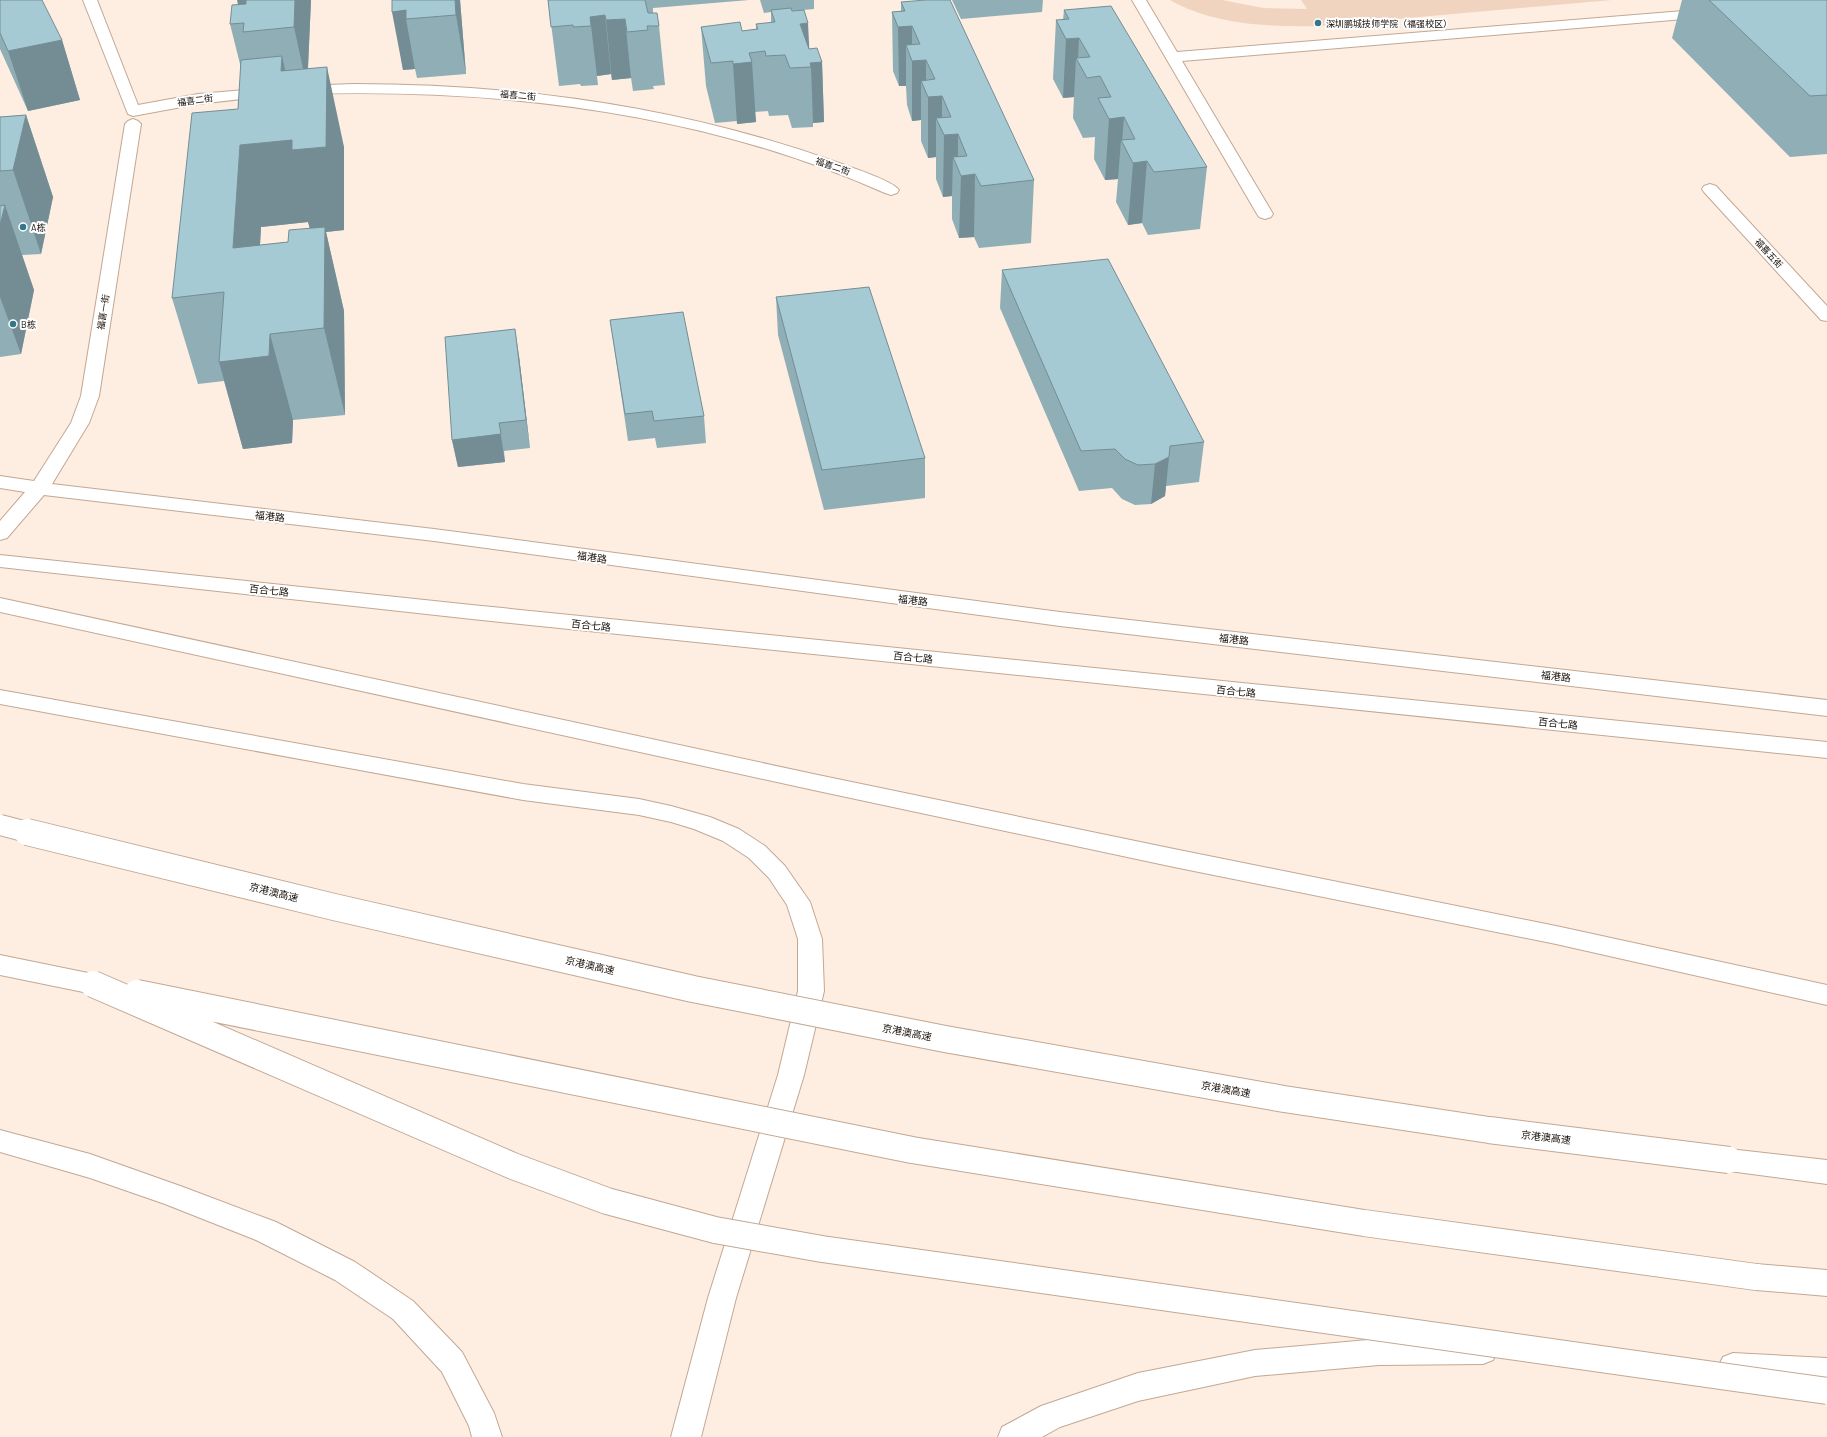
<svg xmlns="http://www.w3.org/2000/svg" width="1827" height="1437" font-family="Barlow,'Noto Sans SC',sans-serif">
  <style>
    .green { fill: #f0d4bf }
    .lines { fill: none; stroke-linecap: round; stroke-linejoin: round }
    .minor-casing { stroke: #c2a894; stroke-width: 2 }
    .major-casing { stroke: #c2a894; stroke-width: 2 }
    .highway-casing { stroke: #c2a894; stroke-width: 2 }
    .minor { fill: #fff; fill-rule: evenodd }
    .major { fill: #fff; fill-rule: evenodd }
    .highway { fill: #fff; fill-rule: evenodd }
    .highway-bridge-far1-casing { stroke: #c2a894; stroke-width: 22; stroke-linecap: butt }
    .highway-bridge-casing { stroke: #c2a894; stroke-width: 28; stroke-linecap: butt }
    .highway-bridge-far1 { stroke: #fff; stroke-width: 20 }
    .highway-bridge { stroke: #fff; stroke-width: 26 }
    .wall { fill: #8faeb6; fill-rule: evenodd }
    .shaded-wall { fill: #748d94 }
    .building { fill: #a6cad4; stroke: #748d94 }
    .poi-dot { fill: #337687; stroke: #fefefe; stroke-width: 1.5 }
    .labels { text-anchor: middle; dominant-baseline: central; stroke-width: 4; stroke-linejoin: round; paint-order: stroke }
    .far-poi-label { font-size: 9px; fill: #170e07; stroke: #fefefe; text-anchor: start }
    .far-street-label { font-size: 9px; fill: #170e07; stroke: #fefefe }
    .street-label { font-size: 10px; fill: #170e07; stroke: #fefefe }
  </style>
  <rect width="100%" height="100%" fill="#feede1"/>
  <path class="green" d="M1170 0H1222L1263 8 1307 9 1301 0H1612L1318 26C1269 27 1214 25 1170 0Z"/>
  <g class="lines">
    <defs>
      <path id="minor" d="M83 0H97L138 105 198 94 268 88 273 89 275 92 273 95 268 96 198 104 133 116 128 114Z
        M1132 0H1146L1177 52 1708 9 1713 10 1715 13 1713 16 1708 17 1182 61 1273 214 1271 217 1265 219 1259 217 1257 214Z
        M353 84C519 84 685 107 842 164 853 168 893 181 899 190L897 193 891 195 885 193C703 112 500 88 302 94L297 93 295 90 297 87 302 86Z
        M133 119 138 121 141 124 99 396 89 423 52 484 434 529 1060 612 1827 700V716L1060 626 434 541 44 495 7 538 0 540V521L25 492 0 488V476L34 481 71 423 81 396 125 124 128 121Z
        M1710 184 1716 186 1827 306V321L1821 320 1704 192 1702 189 1704 186Z
        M0 555 472 605 1827 742V758L472 619 0 567Z"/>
      <path id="major" d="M0 598 818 775 1174 849 1556 926 1827 985V1005L1556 944 1174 867 818 791 0 612Z"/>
      <path id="highway" d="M0 690 523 784 639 799 671 806 710 817 739 829 765 846 785 866 810 902 822 939 824 991 804 1075 736 1298 701 1437H671L708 1298 778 1075 798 991V939L787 905 769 878 749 858 723 841 694 829 671 822 639 815 523 800 0 704Z
        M0 955 93 974 102 977 105 984 102 991 93 994 0 975Z
        M0 1130 90 1154 183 1187 276 1222 355 1262 413 1301 462 1352 494 1413 502 1437H472L469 1426 442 1372 393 1319 335 1280 256 1240 165 1204 90 1178 0 1152Z
        M1729 1149 1827 1160V1184L1729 1171 1719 1168 1716 1160 1719 1152Z
        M1756 1264 1827 1270V1296L1756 1290 1746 1286 1742 1277 1746 1268Z
        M1483 1338 1493 1342 1498 1351 1493 1360 1483 1364 1379 1365 1255 1376 1138 1401 1060 1427 1042 1437H998L1002 1427 1041 1406 1138 1373 1255 1350 1379 1339Z
        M1733 1353 1827 1358V1386L1733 1381 1723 1377 1718 1367 1723 1357Z"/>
    </defs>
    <use href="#minor" class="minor-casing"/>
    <use href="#major" class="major-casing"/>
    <use href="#highway" class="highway-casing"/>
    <use href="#minor" class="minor"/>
    <use href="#major" class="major"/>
    <use href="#highway" class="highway"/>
    <defs>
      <path id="highway-bridge-far1" d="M0 825 31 833"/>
      <path id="highway-bridge" d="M27 832 334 907 693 989 945 1039 1284 1099 1489 1130 1729 1160
        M93 984 513 1166 607 1201 715 1230 822 1249 1827 1391
        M137 993 912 1150 1364 1223 1756 1277"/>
    </defs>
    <use href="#highway-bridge-far1" class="highway-bridge-far1-casing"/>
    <use href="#highway-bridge" class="highway-bridge-casing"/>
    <use href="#highway-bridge-far1" class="highway-bridge-far1"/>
    <use href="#highway-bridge" class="highway-bridge"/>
  </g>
  <path class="wall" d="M0 0 62 40 80 100 28 111 0 49Z
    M311 0 308 69 344 147V230L326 232 344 311 345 415 293 420 292 443 243 449 224 381 198 384 172 298 238 109 241 68 230 24 238 5ZM308 222 310 228 288 242 260 245 261 227Z
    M392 0H460L466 74 417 78 415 69 403 70Z
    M548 0H749L653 8V13L659 26 665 85 653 86 654 89 633 91 631 78 612 80 611 74 597 76 598 85 581 86 580 84 559 86Z
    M760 0H814V9L791 11 809 49 822 62 824 122 813 123V127L792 128 788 115 769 116 768 111 755 112 756 122 737 124V121L715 123 706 86 701 27 742 31 756 29V24L771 23V12L764 13Z
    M952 0H1043L1042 12 961 19Z
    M1682 0H1827V154L1790 157 1672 38Z
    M901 2 1034 180 1031 243 979 248 974 237 959 238 952 219V196L943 197 936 179V157L928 158 921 141V120L912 121 907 105 906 86H899L893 71 892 12 901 11Z
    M1064 10 1207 167 1200 229 1148 235 1142 223 1128 225 1116 202 1118 179 1105 180 1094 159 1095 137 1083 138 1073 118 1074 97 1063 98 1053 79 1056 20H1063Z
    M26 115 53 197 41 254 22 255 34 290 21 354 0 357V116V117Z
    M1002 270 1204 442 1199 482 1166 486 1165 496 1151 504 1135 505 1122 499 1112 488 1079 491 1000 308Z
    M776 297 925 458V498L824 510 778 335Z
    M610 320 704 416 706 443 657 448 655 438 628 441 614 346Z
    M519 356 530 448 504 451 505 462 458 467 452 440Z"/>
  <path class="shaded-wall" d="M237 0H251L244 23H242Z
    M295 0H311L307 87 294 27Z
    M409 0 406 19 415 69 403 70 392 12Z
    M455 0H460L466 74 456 15Z
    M605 15 611 74 597 76 590 17Z
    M625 19 631 78 612 80 606 20Z
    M808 23 810 63 822 62 824 122 813 123 811 67 800 24Z
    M912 26V59L906 45V86H899L898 27Z
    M1079 38 1078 61 1076 58 1074 97 1063 98 1066 39Z
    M62 40 80 100 28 111 8 51Z
    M282 56 300 136 327 67 344 147V230L326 232 344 311 345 415 324 328 311 233 308 222 261 227 255 333 233 248 240 145 292 140 281 71Z
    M926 60V93L921 81V120L912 121V61Z
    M752 62 756 122 737 124 733 64Z
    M942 96V131L936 118V157L928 158V97Z
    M26 115 53 197 41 254 13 170 0 144V116L15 161Z
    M1124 117 1122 142 1121 140 1118 179 1105 180 1109 119Z
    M958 134V169L953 157 952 196 943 197 944 135Z
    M1147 161 1142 223 1128 225 1133 163Z
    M975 174 974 237 959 238 961 176Z
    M5 205 34 290 21 354 0 297V225Z
    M515 329 519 356 530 448 526 420Z
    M270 334 293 420 292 443 243 449 219 362Z
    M499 423 505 462 458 467 452 440Z
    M1169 457 1165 496 1151 504 1155 464Z"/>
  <path class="building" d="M0 0H42L62 40 8 51 0 33Z
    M246 0H295L294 27 243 32 244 23 230 24 232 5 246 4Z
    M392 0H455L456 15 406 19V10L392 12Z
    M548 0H645L648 13H657L659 26H647L648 30 627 32 625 19 606 20 605 15 590 17 591 26 573 27V25L551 27Z
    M926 0H950L1034 180 981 186 975 174 961 176 953 157 967 156 958 134 944 135 936 118 951 117 942 96 928 97 921 81 935 79 926 60 912 61 906 45 920 44 912 26 898 27 892 12 905 11 901 2Z
    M1709 0H1827V95L1810 96Z
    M1111 6 1207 167 1154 172 1147 161 1133 163 1121 140 1135 139 1124 117 1109 119 1098 98 1111 97 1100 76 1087 78 1076 58 1090 57 1079 38 1066 39 1056 20 1069 19 1064 10Z
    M791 8 792 11 804 10 808 23 800 24 809 49 817 48 822 62 810 63 811 67 790 68 785 55 766 56 765 51 749 53 752 62 733 64V61L711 63 701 27 740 22 742 31 758 29 756 24 775 22 771 10Z
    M282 56 281 71 327 67 326 147 292 150V140L240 145 233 248 288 242 289 230 325 227 324 328 270 334 269 356 219 362 224 292 172 298 192 113 238 109 241 60Z
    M26 115 13 170 0 171V117Z
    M5 205 0 225V206Z
    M1108 259 1204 442 1170 446 1169 457 1155 464 1138 465 1125 459 1115 449 1081 451 1002 270Z
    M869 287 925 458 822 470 776 297Z
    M683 312 704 416 654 421 652 411 625 414 610 320Z
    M515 329 526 420 499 423 501 434 452 440 445 337Z"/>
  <g class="poi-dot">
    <circle cx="1318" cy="23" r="4"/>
    <circle cx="23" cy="227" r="4"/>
    <circle cx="13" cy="324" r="4"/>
  </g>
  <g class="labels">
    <g class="far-poi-label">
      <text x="1326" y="23">深圳鹏城技师学院（福强校区）</text>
      <text x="31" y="227">A栋</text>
      <text x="21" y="324">B栋</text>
    </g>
    <g class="far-street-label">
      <text transform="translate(518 95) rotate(5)">福喜二街</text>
      <text transform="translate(195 100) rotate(-8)">福喜二街</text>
      <text transform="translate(833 166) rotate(19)">福喜二街</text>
      <text transform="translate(1769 253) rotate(47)">福喜五街</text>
      <text transform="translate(103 312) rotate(-81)">福喜一街</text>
    </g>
    <g class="street-label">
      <text transform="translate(270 516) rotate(7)">福港路</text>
      <text transform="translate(592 557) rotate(8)">福港路</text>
      <text transform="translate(269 590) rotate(6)">百合七路</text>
      <text transform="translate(913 600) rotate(7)">福港路</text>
      <text transform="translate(591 625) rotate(6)">百合七路</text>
      <text transform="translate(1234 639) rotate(7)">福港路</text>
      <text transform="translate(913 657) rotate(6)">百合七路</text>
      <text transform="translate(1556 676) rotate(7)">福港路</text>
      <text transform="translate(1236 691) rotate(6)">百合七路</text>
      <text transform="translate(1558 723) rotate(6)">百合七路</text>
      <text transform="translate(274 892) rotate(14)">京港澳高速</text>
      <text transform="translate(590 965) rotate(13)">京港澳高速</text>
      <text transform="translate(907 1032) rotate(11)">京港澳高速</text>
      <text transform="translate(1226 1089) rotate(10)">京港澳高速</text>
      <text transform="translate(1546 1137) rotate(7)">京港澳高速</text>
    </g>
  </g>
</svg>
